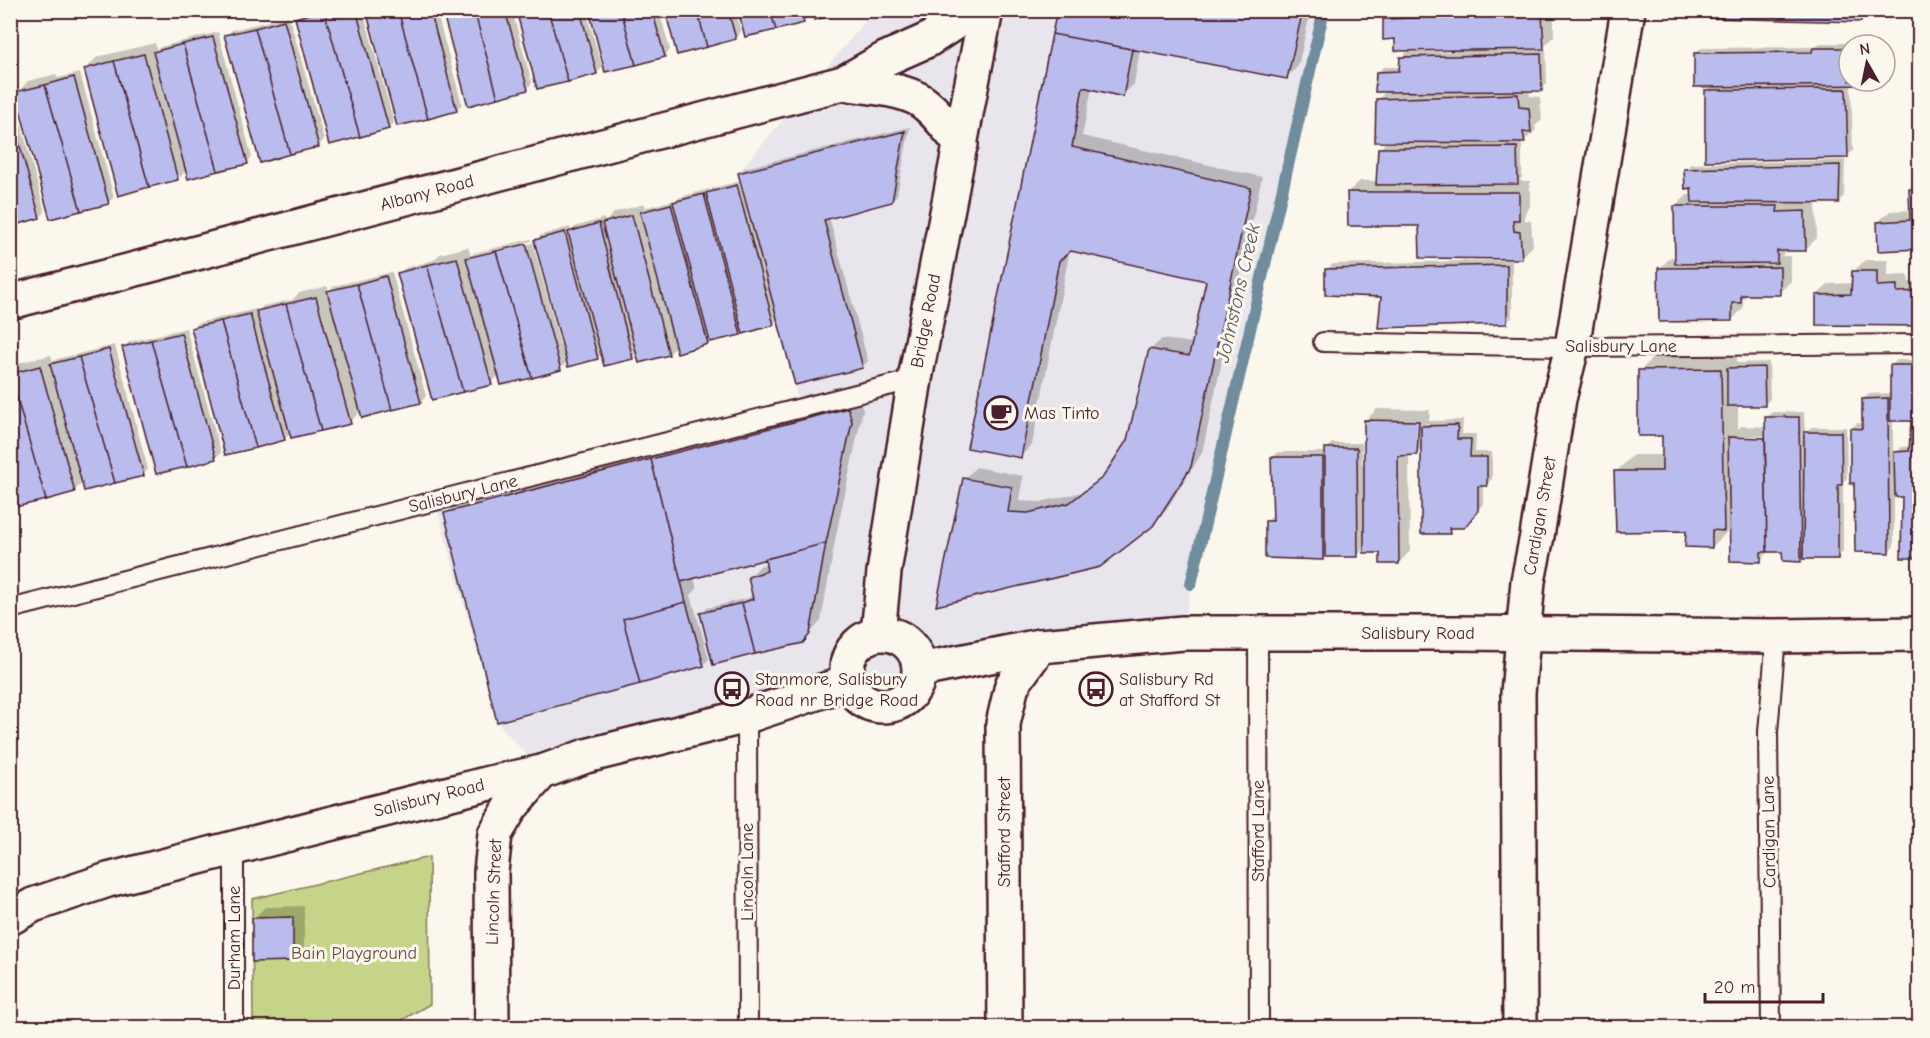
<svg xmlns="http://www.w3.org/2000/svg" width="1930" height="1038" font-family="'Comic Neue',sans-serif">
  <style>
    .built { fill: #e8e5ed }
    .green { fill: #c5d488; stroke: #887a5a; stroke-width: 1.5 }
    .shadow { fill: #0003; fill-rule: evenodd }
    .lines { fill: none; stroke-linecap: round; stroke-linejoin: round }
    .stream { stroke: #708d9d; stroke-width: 12 }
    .building { fill: #babcee; stroke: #4a1f2b; stroke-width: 1.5 }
    .service-casing { stroke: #4a1f2b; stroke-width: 22 }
    .minor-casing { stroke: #4a1f2b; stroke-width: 38 }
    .secondary-casing { stroke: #4a1f2b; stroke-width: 38 }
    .service { stroke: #fbf7ec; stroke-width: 18 }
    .minor { stroke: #fbf7ec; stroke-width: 33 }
    .secondary { stroke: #fbf7ec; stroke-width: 33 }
    .labels { text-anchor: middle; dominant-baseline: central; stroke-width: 6; stroke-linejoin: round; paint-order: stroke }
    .street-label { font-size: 18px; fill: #4a1f2b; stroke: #fbf7ec }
    .poi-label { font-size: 18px; fill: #4a1f2b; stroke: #fbf7ec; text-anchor: start }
    .park-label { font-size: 18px; fill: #694c42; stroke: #fbf7ec }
    .water-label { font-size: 20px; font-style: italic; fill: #5d5664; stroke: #fbf7ec }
  </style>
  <rect width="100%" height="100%" fill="#fbf7ec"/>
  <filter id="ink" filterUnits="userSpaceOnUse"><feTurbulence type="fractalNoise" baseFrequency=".0167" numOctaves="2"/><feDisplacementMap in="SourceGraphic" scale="12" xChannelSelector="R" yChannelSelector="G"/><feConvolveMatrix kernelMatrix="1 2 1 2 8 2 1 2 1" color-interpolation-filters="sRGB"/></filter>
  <g filter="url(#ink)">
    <path class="built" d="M874 11H1324L1191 584 1183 633 920 670 849 682 542 772 497 722 435 501 800 408 738 173Z"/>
    <path class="green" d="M429 857 430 1004 390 1027H253L252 899Z"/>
    <path class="shadow" d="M311 10H363L394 123 388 128 296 18 302 13Z
      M368 10H436L462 104 457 109 398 124Z
      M443 10H512L532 83 527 89Z
      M517 10H586L602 67 597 73Z
      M590 10H659L670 50 665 56Z
      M666 10H735L741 32 736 38Z
      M739 10H808L809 16 804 21 746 36Z
      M1058 10H1311L1298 66 1286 78 1140 49 1134 84 1122 96 1092 88 1082 136 1262 177 1202 453 1164 513 1152 525 938 604 965 478 976 467 1023 476 1019 501 1041 502 1082 492 1108 473 1128 440 1150 350 1162 339 1193 343 1208 280 1070 249 1032 445 1020 457Z
      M1394 10H1554V36L1541 50 1546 49 1547 84 1541 89H1529L1530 96 1540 97 1542 120 1535 126 1536 130 1524 141H1522V177L1519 181H1530V207L1525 213V220L1531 221 1533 246 1521 257 1420 224 1348 192 1360 181H1378L1380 149 1385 143H1404V140L1378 100 1387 90 1378 72 1383 67H1401L1402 58 1407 52H1449V49L1397 37 1385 20Z
      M1710 10H1866V14L1860 20Z
      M289 16 324 140 318 146 226 36 232 30Z
      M218 32 252 157 247 162 187 170 178 179 120 194 86 69 97 57 155 43 157 50 160 47Z
      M1820 43H1875V45H1849V81H1872L1870 83 1851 84 1853 151 1847 156 1707 90 1712 85 1696 53 1701 48 1816 47Z
      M80 73 114 197 109 202 51 217 17 93 28 81 56 74 57 78Z
      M11 87 45 212 40 217 10 224Z
      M910 127 897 195 891 201 829 217 868 361 862 367 779 319 773 324 743 330 740 333 712 338 707 343 677 346 669 354 637 353 632 358 602 353 597 358 568 361 560 369 500 374 491 383 399 274 405 268 434 260 440 254 468 247 471 256 474 253 531 239 532 241 473 255V258L533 243 560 344 563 343 535 241 541 235 570 227 571 231 575 227 604 218 605 222 615 212 644 204 645 209 647 207 678 199 680 197 709 189 710 191 713 188 741 181 739 173 745 168Z
      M1845 160 1844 196 1838 202 1816 201 1817 238 1806 249 1788 250 1781 256H1791V281L1779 293H1749L1743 299V308L1732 320 1659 269 1671 257H1676L1675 207 1687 195H1693L1686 169 1691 164Z
      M1920 181V248L1878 222 1890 211 1911 210V190Z
      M1512 260V317L1507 323 1382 295 1327 269 1333 264Z
      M1865 260H1888V275L1908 274 1909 282 1920 281V324L1817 295 1829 284 1853 283V272Z
      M392 272 426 396 421 402 361 411 350 422 291 432 285 439 193 329 198 323 256 309 257 313 263 306 291 300V301L299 293 327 286 329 291 334 286Z
      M186 328 221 453 215 458 123 348 129 342Z
      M115 345 148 469 143 475 83 482 74 491 10 485V365L51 355 53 362 57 359Z
      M1737 352V363L1769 362 1770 399 1764 405H1738V429L1741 426 1767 427V418L1772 412H1804L1805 434 1811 427H1846L1847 478 1843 482V552L1837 557H1803L1800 560 1783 551H1770L1760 560 1731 528 1712 547 1616 472 1633 455H1664V434L1640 371 1656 354ZM1739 436H1773V439H1739Z
      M1897 360H1920V556L1903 496 1894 495V546L1888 552 1856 482 1851 429 1857 423 1864 424 1863 399 1869 394 1891 393V366ZM1893 419H1912L1911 446 1902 447 1893 455Z
      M859 398 863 410 837 530 821 621 803 641 701 613 707 608 749 598 753 593 749 577 761 565 767 564 766 557 694 577 697 589 691 595 709 659 703 665 446 513 458 502Z
      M1377 409 1430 410 1429 421 1463 420 1462 434H1476L1475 452H1492V479L1487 484H1483V504L1469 521 1455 526 1449 532 1422 448 1417 454H1409L1410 551 1399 563 1381 551 1365 547 1358 555 1325 556 1322 559 1266 522 1272 516H1275L1273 458 1278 452H1327V449L1332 443H1362V464H1365V421Z
      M304 906V948L293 960 253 919 265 907Z"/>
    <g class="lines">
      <path class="stream" d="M1191 584 1324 10"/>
    </g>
    <path class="building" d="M324 10H356L389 129 360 137Z
      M324 10 360 137 329 145 295 18Z
      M366 10H398L428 119 397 126Z
      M398 10H430L457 111 428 119Z
      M442 10H474L498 98 468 106Z
      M474 10H505L528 90 498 98Z
      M516 10H548L568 82 537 89Z
      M548 10H580L597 74 568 82Z
      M589 10H621L636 65 605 72Z
      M621 10H652L665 57 636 65Z
      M665 10H697L707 47 677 55Z
      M697 10H728L736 39 707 47Z
      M738 10H770L776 30 745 37Z
      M770 10H801L804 23 776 30Z
      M813 10H845L846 12 815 20Z
      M1057 10H1303L1287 79 1052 34Z
      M1709 10H1861V22L1709 18Z
      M1542 14 1544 49 1395 51V39L1383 40V19Z
      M284 20 319 147 290 154 255 28Z
      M255 28 290 154 260 163 224 35Z
      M1052 34 1132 49 1123 97 1083 87 1072 147 1251 188 1191 467 1153 526 1100 567 936 606 963 478 1012 487 1008 512 1028 513 1069 503 1103 477 1127 440 1149 349 1189 356 1206 281 1071 251 1059 261 1021 458 967 448Z
      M213 37 248 164 218 171 183 44Z
      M183 44 218 171 188 179 153 52Z
      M1813 48H1849V81H1871V85L1694 87V53L1812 52Z
      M144 54 178 180 149 187 114 61Z
      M1541 54 1542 91 1375 92 1376 72 1399 71 1400 57Z
      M114 61 149 187 118 196 84 69Z
      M74 77 109 204 81 211 45 85Z
      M45 85 81 211 50 219 15 92Z
      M1846 89 1848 158 1705 161V90Z
      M1518 94 1519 107 1529 108 1531 133 1523 132 1525 143 1375 142 1376 99Z
      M10 110 40 218 12 226 10 221Z
      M905 131 892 202 824 220 863 368 795 385 738 173Z
      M1517 147 1518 184 1376 185 1378 148Z
      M1840 165 1839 203 1692 202 1691 188 1685 189 1684 169Z
      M737 185 774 325 743 334 706 193Z
      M1909 189H1920V249L1878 251 1877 222 1910 220Z
      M1347 192H1519V220H1513L1514 231 1520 232 1522 259 1420 258 1419 226H1348Z
      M704 194 741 335 710 342 673 202Z
      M671 204 708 344 677 353 640 212Z
      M1674 206H1778L1777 212 1805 211 1806 251H1777V263L1675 264Z
      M632 215 669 355 639 363 602 223Z
      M599 223 633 359 604 366 568 232Z
      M565 232 598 359 568 367 534 240Z
      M526 244 561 370 532 378 496 251Z
      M496 251 532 378 501 385 466 258Z
      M457 258 492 385 463 392 427 265Z
      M427 265 463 392 432 400 397 273Z
      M1507 265V324L1378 328 1381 297 1325 295V269Z
      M1780 267V295H1741V303H1732V321L1659 322 1658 268Z
      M1852 271H1877V286L1897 285V292L1920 291V326L1816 325V295L1851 294Z
      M386 276 421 403 392 410 357 284Z
      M357 284 392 410 362 418 327 291Z
      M316 297 351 424 321 431 286 304Z
      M286 304 321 431 291 438 256 311Z
      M250 314 285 440 256 448 221 321Z
      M221 321 256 448 225 455 191 328Z
      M181 333 216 459 187 467 151 340Z
      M151 340 187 467 156 474 122 347Z
      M109 349 144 476 115 483 79 357Z
      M79 357 115 483 84 491 50 364Z
      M1890 365H1920V558H1901L1902 497H1895L1894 452 1909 451 1911 421H1890Z
      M40 366 75 492 46 500 10 374Z
      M1764 367 1765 406H1727V368Z
      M1721 369 1724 531 1712 530V548L1685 547 1686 531 1616 532 1614 471H1662V436H1638V370Z
      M10 374 46 500 15 507 10 491Z
      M1888 398 1889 553 1855 552 1854 483 1850 484V428L1862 429V399Z
      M848 408 852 422 826 543 681 582 651 459Z
      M1765 417H1799L1801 562 1783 561 1782 552H1767Z
      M1364 420 1419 421 1417 455 1398 456 1399 564H1380V553H1364Z
      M1458 425 1457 439H1471L1470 457H1487V486H1478V511L1464 528H1449L1450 534H1421V426Z
      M1804 432H1841L1842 485H1838V559H1803Z
      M1728 437 1765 438 1767 552H1761V562L1730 561Z
      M1325 448H1357L1358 557H1325Z
      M1271 457H1323V560L1265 558V521H1273Z
      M651 459 686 602 623 619 640 684 497 722 444 513Z
      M826 543 810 634 803 643 755 654 742 603 753 599 748 577 767 571 765 559Z
      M686 602 704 666 640 684 623 619Z
      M742 603 755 654 713 665 700 613Z
      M293 917V961L252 962V918Z"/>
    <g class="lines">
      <defs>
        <path id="service" d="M1323 342 1572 347 1920 344
          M10 609 915 379
          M1258 634 1259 1028
          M747 716 748 1028
          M234 848V1028
          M1771 1028 1768 732 1776 636"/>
        <path id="minor" d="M843 83C867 87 896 88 918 99 935 109 948 129 961 144
          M10 302 843 83 885 59 928 40 974 10
          M492 1028 491 872 495 834 511 807 542 772
          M1005 1028 1003 724 1012 685 1040 646
          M1520 1028 1518 693 1528 581 1537 536 1559 399 1572 347 1628 10"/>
        <path id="secondary" d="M847 670a36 36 0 1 1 72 0a36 36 0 1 1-72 0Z
          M878 634 884 572 915 379 986 10
          M920 670 1040 646 1183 633H1456L1776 636 1920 634
          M10 918 33 905 108 880 490 783 542 772 586 756 747 716 849 682"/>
      </defs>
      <use href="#service" class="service-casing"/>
      <use href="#minor" class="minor-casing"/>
      <use href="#secondary" class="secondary-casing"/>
      <use href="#service" class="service"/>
      <use href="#minor" class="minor"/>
      <use href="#secondary" class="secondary"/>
    </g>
  </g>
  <defs>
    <symbol id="cafe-ring" viewBox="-11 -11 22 22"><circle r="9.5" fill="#fbf7ec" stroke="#4a1f2b" stroke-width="1.5"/><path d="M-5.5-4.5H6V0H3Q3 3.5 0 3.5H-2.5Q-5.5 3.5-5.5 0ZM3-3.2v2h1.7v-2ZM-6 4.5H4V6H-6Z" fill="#4a1f2b"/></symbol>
    <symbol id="bus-ring" viewBox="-11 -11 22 22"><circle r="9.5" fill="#fbf7ec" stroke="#4a1f2b" stroke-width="1.5"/><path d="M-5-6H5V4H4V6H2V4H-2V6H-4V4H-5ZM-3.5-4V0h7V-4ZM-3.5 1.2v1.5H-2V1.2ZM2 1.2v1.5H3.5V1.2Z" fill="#4a1f2b"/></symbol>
  </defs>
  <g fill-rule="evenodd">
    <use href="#cafe-ring" x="982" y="394" width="38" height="38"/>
    <use href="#bus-ring" x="713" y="670" width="38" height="38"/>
    <use href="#bus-ring" x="1077" y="670" width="38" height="38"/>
  </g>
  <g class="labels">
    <g class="street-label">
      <text transform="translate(427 193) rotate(-15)">Albany Road</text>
      <text transform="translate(926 321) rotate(-79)">Bridge Road</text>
      <text x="1621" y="346">Salisbury Lane</text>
      <text transform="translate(463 494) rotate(-14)">Salisbury Lane</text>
      <text transform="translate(1540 516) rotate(-80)">Cardigan Street</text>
      <text x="1418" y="633">Salisbury Road</text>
      <text transform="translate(429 798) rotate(-14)">Salisbury Road</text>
      <text transform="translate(1258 831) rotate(-90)">Stafford Lane</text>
      <text transform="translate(1004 832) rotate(-90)">Stafford Street</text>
      <text transform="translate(1769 832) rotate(-91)">Cardigan Lane</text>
      <text transform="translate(747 872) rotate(-90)">Lincoln Lane</text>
      <text transform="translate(494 892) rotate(-88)">Lincoln Street</text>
      <text transform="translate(234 938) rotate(-90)">Durham Lane</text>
    </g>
    <g class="poi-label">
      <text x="1024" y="413">Mas Tinto</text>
      <text x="755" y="679">Stanmore, Salisbury<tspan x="755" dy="21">Road nr Bridge Road</tspan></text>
      <text x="1119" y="679">Salisbury Rd<tspan x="1119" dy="21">at Stafford St</tspan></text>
    </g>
    <g class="park-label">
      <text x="354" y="953">Bain Playground</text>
    </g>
    <g class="water-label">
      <text transform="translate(1238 293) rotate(-77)">Johnstons Creek</text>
    </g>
  </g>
  <rect width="1930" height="1038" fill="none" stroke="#fbf7ec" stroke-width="36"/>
  <rect x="18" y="18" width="1894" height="1002" fill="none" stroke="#4a1f2b" stroke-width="2" filter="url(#ink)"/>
  <g transform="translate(1867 63) rotate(351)"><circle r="28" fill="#fbf7ec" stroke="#b4a19f" stroke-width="1.5"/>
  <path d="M0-4.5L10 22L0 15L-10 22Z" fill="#4a1f2b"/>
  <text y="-9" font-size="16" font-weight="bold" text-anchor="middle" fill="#4a1f2b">N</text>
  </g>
  <path d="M1705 993v9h118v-9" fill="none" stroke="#4a1f2b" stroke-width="3"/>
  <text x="1714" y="993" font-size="18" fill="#4a1f2b" stroke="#fbf7ec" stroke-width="4.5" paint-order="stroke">20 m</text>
</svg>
